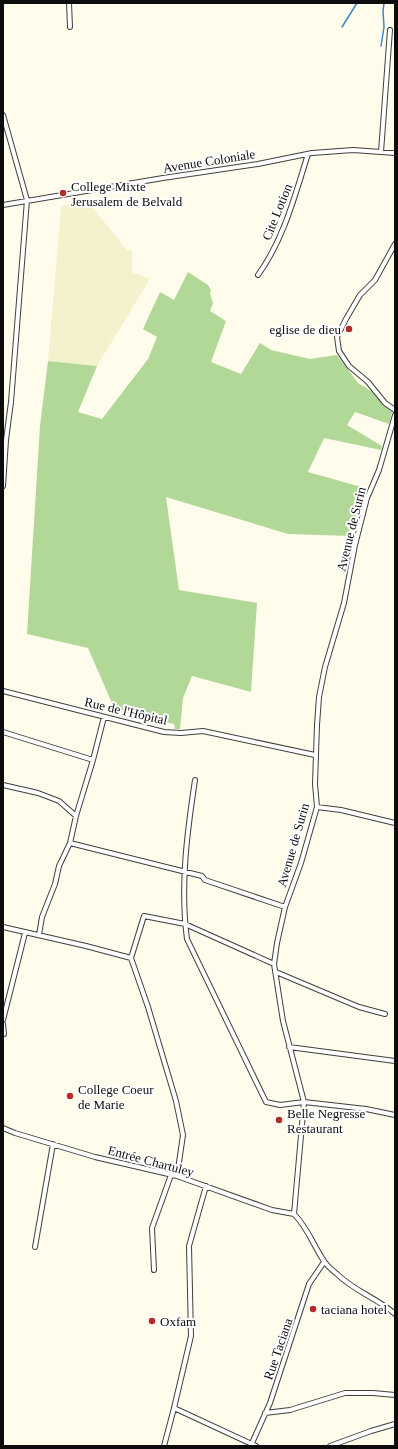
<svg xmlns="http://www.w3.org/2000/svg" width="398" height="1449" font-family="'Times New Roman',serif">
  <style>
    .farmland { fill: #f4f2cd }
    .forest { fill: #b1d897 }
    .lines { fill: none; stroke-linecap: round; stroke-linejoin: round }
    .stream { stroke: #3b89ca; stroke-width: 1.5 }
    .minor-casing { stroke: #3f3f3f; stroke-width: 6 }
    .minor { stroke: #fff; stroke-width: 4 }
    .poi-dot { fill: #b92928; stroke: #fff; stroke-width: 1.5 }
    .labels { text-anchor: middle; dominant-baseline: central; stroke-width: 4; stroke-linejoin: round; paint-order: stroke }
    .street-label { font-size: 13px; fill: #0c0c0c; stroke: #fff }
    .poi-label { font-size: 13px; fill: #0c0c0c; stroke: #fff; text-anchor: start }
  </style>
  <rect width="100%" height="100%" fill="#fffcec"/>
  <path class="farmland" d="M89 203 127 250 132 251V272L150 279 97 366 48 361 61 206Z"/>
  <path class="forest" d="M188 272 208 285 211 290 210 294 213 303 210 311 226 321 211 362 241 374 260 343 271 350 310 359 337 355 358 383 371 391 392 412 389 424 355 412 347 425 382 446 381 450 324 438 308 472 365 488 351 536 288 534 166 497 179 590 257 603 251 692 192 676 183 698 180 729H175L174 724 115 710 88 648 27 634 40 426 48 361 97 366 78 412 102 419 148 359 157 337 143 329 160 292 174 300Z"/>
  <g class="lines">
    <path class="stream" d="M342 27 357 3
      M381 46 384 27 383 11 384 3"/>
    <defs>
      <path id="minor" d="M69 3 70 27
        M3 115 27 200 11 402 6 440 3 486
        M381 152 390 30
        M3 205 163 178 258 164 312 153 353 150 395 153
        M395 244 375 280 360 295 346 319 337 337 339 351 349 366 368 382 385 403 395 410
        M258 275C284 239 295 195 308 154
        M3 691 164 732 181 733 203 731 315 755
        M3 732 93 760 76 816 70 843 59 866 55 884 42 917 39 935
        M93 760 104 717
        M195 780C187 833 180 886 187 939L266 1102 280 1105 304 1102 366 1109 395 1115
        M3 785 38 793 59 801 76 816
        M317 807 341 810 395 823
        M70 843 202 876 205 880 285 907
        M3 927 86 946 131 958
        M276 972 359 1007 385 1014
        M3 1020 25 933
        M3 1024 4 1034
        M289 1047 395 1061
        M3 1128 15 1133 95 1157 177 1176 272 1210 294 1214
        M177 1176 183 1135 176 1101 148 1007 131 958 144 916 185 924 274 964
        M294 1214 304 1102 283 1021 274 964 277 943 285 907 301 863 317 807 315 784 317 725 319 697 325 667 344 603 355 545 367 498 379 470 395 415
        M294 1214C308 1228 313 1245 324 1261 327 1266 332 1270 337 1274 354 1291 377 1298 395 1314
        M35 1247 53 1144
        M154 1270 152 1228 171 1175
        M174 1408 256 1446
        M265 1413 290 1410 345 1393H373L395 1395
        M252 1443 270 1403 309 1284 324 1262
        M164 1446 174 1408 191 1336 189 1246 206 1186
        M330 1446 371 1431 395 1424"/>
    </defs>
    <use href="#minor" class="minor-casing"/>
    <use href="#minor" class="minor"/>
  </g>
  <g class="poi-dot">
    <circle cx="63" cy="193" r="4"/>
    <circle cx="349" cy="329" r="4"/>
    <circle cx="70" cy="1096" r="4"/>
    <circle cx="279" cy="1120" r="4"/>
    <circle cx="313" cy="1309" r="4"/>
    <circle cx="152" cy="1321" r="4"/>
  </g>
  <g class="labels">
    <g class="street-label">
      <text transform="translate(209 161) rotate(-9)">Avenue Coloniale</text>
      <text transform="translate(277 212) rotate(-68)">Cite Lotion</text>
      <text transform="translate(351 529) rotate(-76)">Avenue de Surin</text>
      <text transform="translate(126 711) rotate(13)">Rue de l'Hôpital</text>
      <text transform="translate(293 845) rotate(-74)">Avenue de Surin</text>
      <text transform="translate(151 1161) rotate(15)">Entrée Chartuley</text>
      <text transform="translate(278 1349) rotate(-71)">Rue Taciana</text>
    </g>
    <g class="poi-label">
      <text x="71" y="186">College Mixte<tspan x="71" dy="15">Jerusalem de Belvald</tspan></text>
      <text x="341" y="329" text-anchor="end">eglise de dieu</text>
      <text x="78" y="1089">College Coeur<tspan x="78" dy="15">de Marie</tspan></text>
      <text x="287" y="1113">Belle Negresse<tspan x="287" dy="15">Restaurant</tspan></text>
      <text x="321" y="1309">taciana hotel</text>
      <text x="160" y="1321">Oxfam</text>
    </g>
  </g>
  <rect width="398" height="1449" fill="none" stroke="#0c0c0c" stroke-width="8"/>
</svg>
